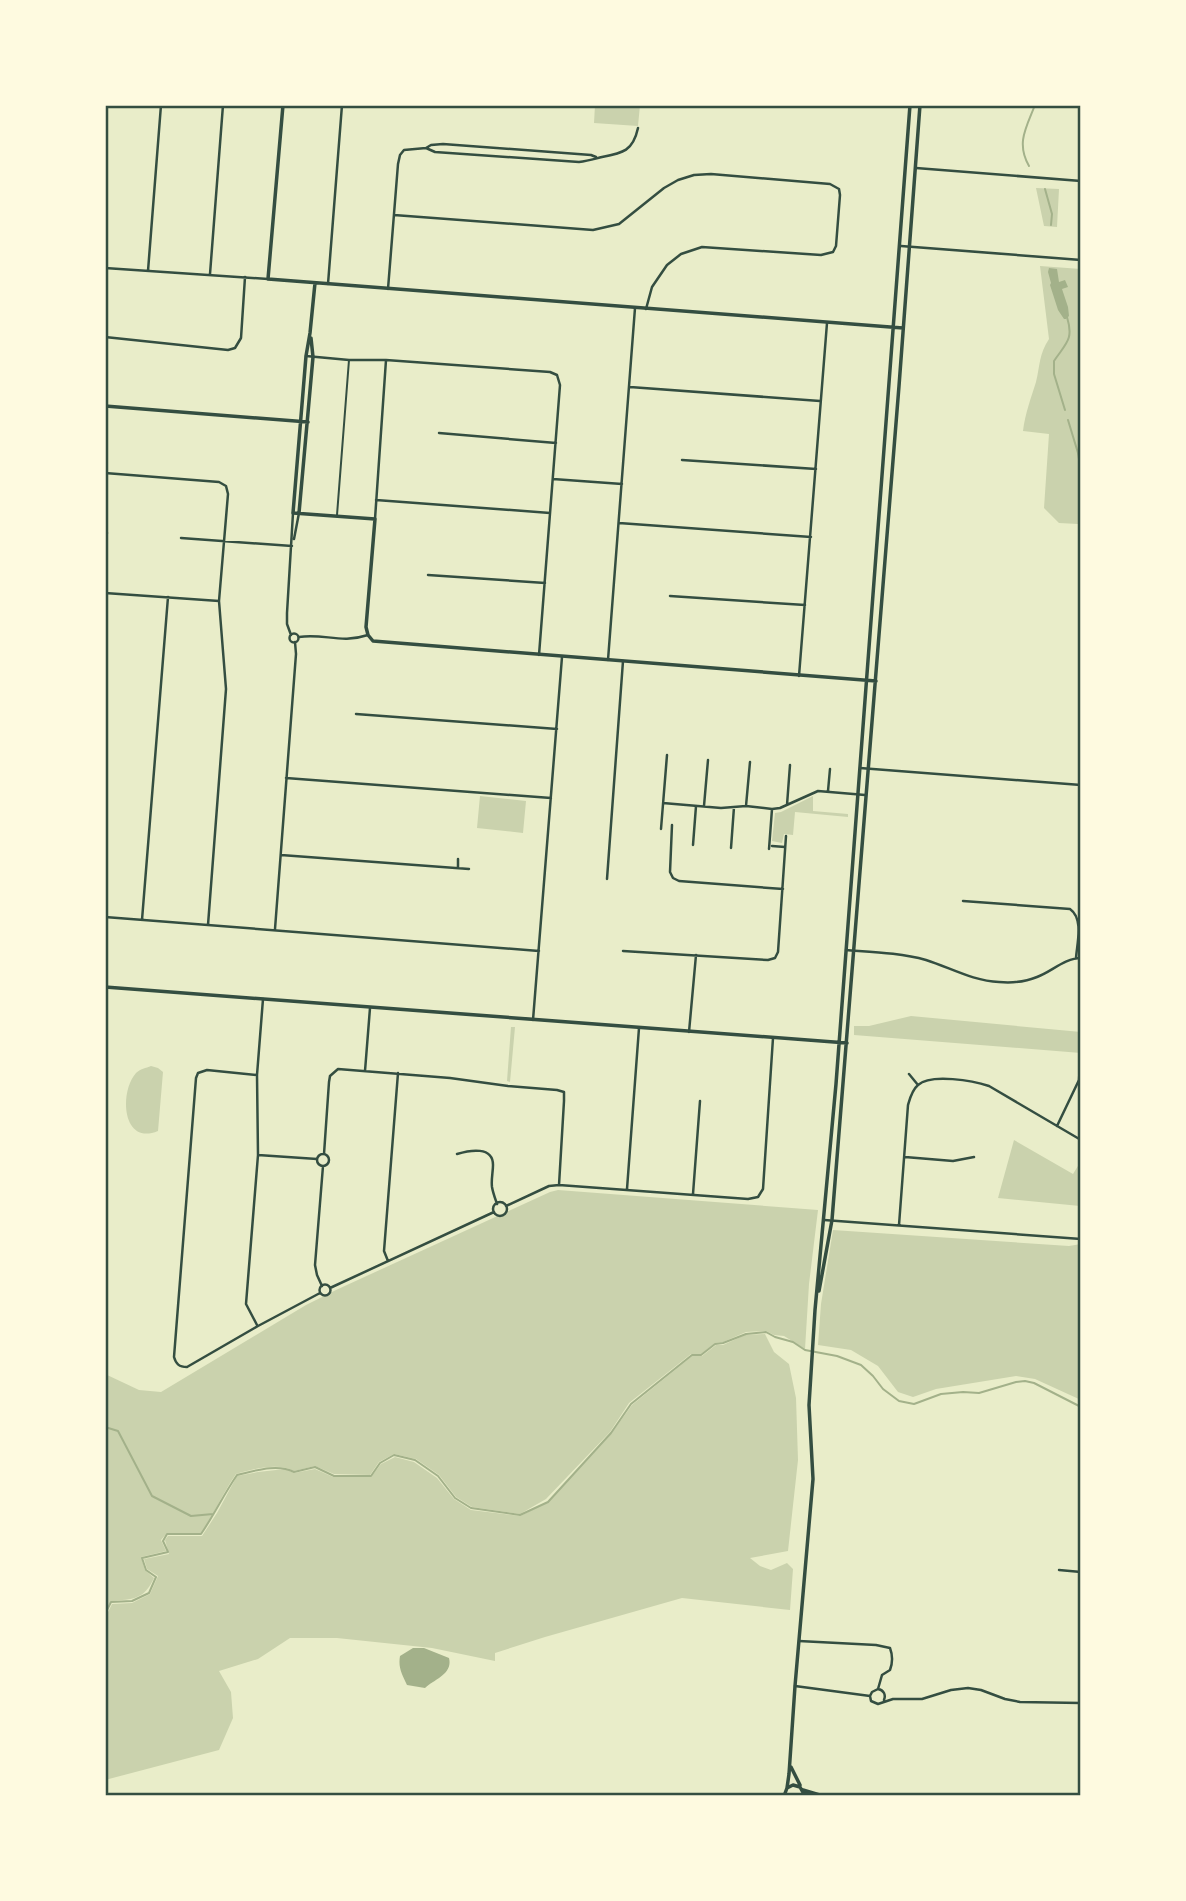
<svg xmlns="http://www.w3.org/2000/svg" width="1186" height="1901" font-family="Cabin,sans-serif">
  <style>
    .green { fill: #cad2ad }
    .water { fill: #a3b18a }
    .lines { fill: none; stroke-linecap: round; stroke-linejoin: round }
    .stream { stroke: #a3b18a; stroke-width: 2 }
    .service { stroke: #344e41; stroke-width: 2 }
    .minor { stroke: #344e41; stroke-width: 2.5 }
    .tertiary { stroke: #344e41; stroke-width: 3.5 }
    .neatline { fill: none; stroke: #344e41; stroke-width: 2.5 }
  </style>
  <rect width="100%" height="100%" fill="#e9edc9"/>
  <path class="green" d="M595 105H640L638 126 594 123Z
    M1036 188 1059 189 1057 227 1044 226Z
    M1040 266 1081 269V526L1078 524 1059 523 1044 508 1049 434 1023 431C1025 414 1031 398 1036 382 1040 365 1039 354 1049 339Z
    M480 796 526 801 523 833 477 828Z
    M813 796V811L848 814V817L795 812 793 835 784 834 782 843 772 841 775 813 781 812Z
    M911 1016 1081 1032V1053L854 1035V1026H869Z
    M511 1027H515L510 1082 507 1081Z
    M151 1066 158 1068 163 1072 158 1131C122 1146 119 1092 136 1073 140 1069 146 1068 151 1066Z
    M1014 1140 1073 1174 1081 1161 1080 1206 998 1198Z
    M558 1190 818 1210 809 1284 805 1349 784 1336 774 1335 766 1331 746 1332 723 1342 715 1343 701 1354H691L629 1403 610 1432 546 1499 520 1514 472 1507 456 1497 439 1475 416 1459 394 1454 379 1462 370 1475 334 1474 315 1466 294 1471C277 1462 254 1469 236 1474 223 1493 214 1514 201 1533H167L161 1540 166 1551 141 1557 145 1570 154 1578C144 1600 133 1599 111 1601L105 1611V1374L139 1390 161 1392 306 1305 336 1290 550 1192Z
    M833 1230 1069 1246 1081 1244V1400L1035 1379 1016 1376 936 1389 913 1397 898 1392 878 1366 851 1350 818 1345 821 1304Z
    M765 1334 774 1352 789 1364 796 1398 798 1460 788 1551 750 1558 760 1566 771 1570 787 1563 793 1569 790 1610 682 1598 545 1637 495 1653V1661L432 1648 337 1638H290L258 1659 219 1671 231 1692 233 1718 219 1750 105 1780V1618L112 1604 132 1603 150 1594 158 1576 147 1569 144 1559 169 1554 165 1540 168 1536H202L217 1513 237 1476 258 1472 285 1469 294 1473 315 1469 333 1477H371L381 1464 395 1457 414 1462 437 1478 454 1499 471 1510 520 1516 548 1502 611 1434 632 1405 692 1356H702L716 1345H723L745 1335Z"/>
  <path class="water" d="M1049 268 1057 269 1059 282 1065 280 1068 287 1062 289 1068 307 1069 316 1066 319H1064L1058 310 1050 285 1051 283 1048 272Z
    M413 1648H424L449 1658C453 1674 435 1679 425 1688L407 1685C402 1674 398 1668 400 1656Z"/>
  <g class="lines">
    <path class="stream" d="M1029 166C1016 143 1026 128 1035 105
      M1045 189 1052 214 1051 225
      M1065 410 1054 374V361C1066 343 1074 340 1067 317
      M1068 420 1078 453 1081 471
      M105 1427 118 1431 152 1496 191 1516 213 1514
      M105 1614 111 1602 132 1601 149 1593 156 1577 146 1570 142 1558 168 1552 163 1541 167 1534H201C214 1515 224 1494 237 1475 254 1471 277 1463 294 1472L315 1467 334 1476H371L380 1463 394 1455 415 1460 438 1476 455 1498 471 1508 520 1515 548 1502 611 1433 631 1404 692 1355H701L715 1344 723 1343 746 1334 766 1332 775 1337 793 1342 805 1350 837 1356 861 1365 873 1376 883 1389 899 1401 914 1404 941 1394 963 1392 979 1393 1016 1382 1025 1381 1034 1383 1081 1407"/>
    <path class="service" d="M337 515 349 360"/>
    <path class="minor" d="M426 148 431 145 443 144 591 155 596 157
      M916 168 1081 181
      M394 215 593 230 619 224 664 188 678 180 694 175 711 174 830 184 839 189 840 195 836 246 833 252 821 255 702 247 681 254 667 265 652 287 646 309
      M901 246 1081 260
      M105 268 268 279
      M148 271 161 105
      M210 274 223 105
      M328 284 342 105
      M388 289 398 164 400 155 404 150 426 148 435 152 579 162C588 161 594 159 602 157 623 153 633 151 638 128
      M105 337 228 350 235 348 241 338 245 277
      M306 356 349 360H386L550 372 557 375 560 385 539 655
      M630 387 820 401
      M439 433 556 443
      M682 460 816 469
      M105 473 219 482 226 486 228 494 219 601 226 689 208 925
      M553 479 622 484
      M376 500 550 513
      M375 519 386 360
      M619 523 811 537
      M105 533H107
      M181 538 292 546
      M294 539 299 513
      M428 575 545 583
      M105 593 219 601
      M670 596 805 605
      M289.5 638a4.5 4.5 0 1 1 9 0a4.5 4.5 0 1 1-9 0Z
      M291 635 287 624V613L293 513
      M299 637C324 633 341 644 368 635
      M608 660 635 308
      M799 676 827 323
      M356 714 557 729
      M860 768 1081 785
      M286 778 551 798
      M828 791 830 769
      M663 803 721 808 746 806 772 809 780 808 818 791 865 795
      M787 805 790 765
      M704 806 708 760
      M746 806 750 762
      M672 825 670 872 673 878 679 881 783 889
      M661 829 667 755
      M693 845 696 806
      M772 846 785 847
      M731 848 734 807
      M769 849 772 809
      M281 855 469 869
      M458 868V859
      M607 879 623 661
      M963 901 1070 909C1084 919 1077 943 1076 958
      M105 917 539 951
      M142 920 168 597
      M275 929 296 654 295 642
      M846 950C872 952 901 953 926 960 951 968 973 981 999 982 1011 983 1025 982 1037 977 1051 972 1065 958 1081 958
      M623 951 768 960 775 958 778 952 786 836
      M533 1020 562 657
      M689 1032 696 955
      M365 1071 370 1008
      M909 1074 918 1085
      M257 1075 207 1070 198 1073 196 1078 174 1357C176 1364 179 1367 187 1367L258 1326 320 1293
      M1057 1126 1079 1080 1080 1062
      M324 1154 329 1082 330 1076 338 1069 450 1078 508 1086 557 1090 564 1092V1101L559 1185
      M457 1154C470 1150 493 1146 493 1165 493 1172 491 1180 492 1187 493 1193 495 1198 497 1204
      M317 1160a6 6 0 1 1 12 0a6 6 0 1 1-12 0Z
      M258 1155 317 1159
      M905 1157 953 1161 974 1157
      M627 1189 639 1028
      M693 1194 700 1101
      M493 1209a7 7 0 1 1 14 0a7 7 0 1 1-14 0Z
      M506 1206 549 1186 559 1185 748 1199 758 1197 763 1189 773 1038
      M824 1220 1081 1239
      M899 1225 908 1105C910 1098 912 1090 918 1085 931 1073 974 1081 989 1086L1081 1140
      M388 1261 384 1251 398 1073
      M319.5 1290a5.5 5.5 0 1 1 11 0a5.5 5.5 0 1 1-11 0Z
      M322 1286 317 1275 315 1265 323 1166
      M330 1288 494 1212
      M257 1325 246 1304 258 1155 257 1075 263 999
      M1059 1570 1081 1572
      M799 1641 876 1645 890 1648C893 1656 893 1662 890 1670L882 1675 878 1689
      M795 1686 870 1696
      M884 1700C886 1695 884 1690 878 1689L872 1692 870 1696 871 1701 878 1704 893 1699H922L951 1690 968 1688 981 1690 1005 1699 1020 1702 1081 1703"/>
    <path class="tertiary" d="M283 105 268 279 903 328
      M315 283 310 333 306 356 293 513 375 519 366 627 368 635 373 641 876 681
      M105 406 308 422
      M299 513 313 357 311 338
      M105 987 847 1043
      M819 1291 832 1220 899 386 920 105
      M791 1767 800 1785
      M787 1788 789 1774 795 1686 813 1479 809 1405 815 1310 836 1084 910 105
      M803 1790 823 1796
      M784 1796 787 1788 793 1785 800 1787 805 1796"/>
  </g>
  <rect width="1186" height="1901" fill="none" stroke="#fefae0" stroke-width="214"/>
  <rect x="107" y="107" width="972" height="1687" class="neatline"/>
</svg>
